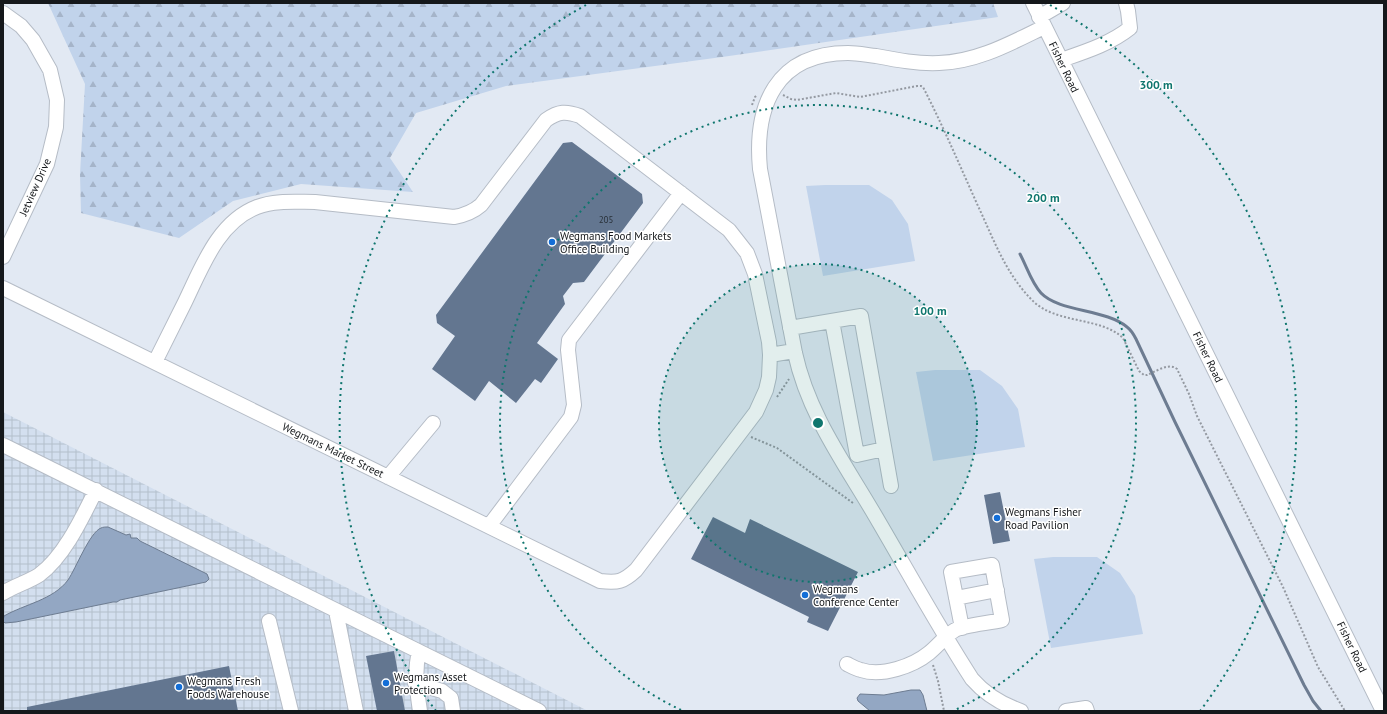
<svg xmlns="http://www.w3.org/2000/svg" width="1387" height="714" font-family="'PT Sans',sans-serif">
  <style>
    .industrial { fill: url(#industrial-grid) }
    .grass { fill: #c1d3eb }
    .forest { fill: url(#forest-firs) }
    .water { fill: #93a7c3; stroke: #6d7c91 }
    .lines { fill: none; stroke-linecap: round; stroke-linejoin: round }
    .stream { stroke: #6d7c91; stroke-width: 3 }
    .building { fill: #637690 }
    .minor-casing { stroke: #b5bcc6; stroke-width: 16 }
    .path { stroke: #9499a1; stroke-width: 2; stroke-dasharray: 2 2; stroke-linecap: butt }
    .minor { stroke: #fff; stroke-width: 14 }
    .ring { fill: none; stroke: #0f766e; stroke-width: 2; stroke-dasharray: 2 4 }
    .poi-dot { fill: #136ed7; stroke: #fff; stroke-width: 1.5 }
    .labels { text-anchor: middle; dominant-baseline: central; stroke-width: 3; stroke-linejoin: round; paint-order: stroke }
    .number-label { font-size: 9px; fill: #283038 }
    .street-label { font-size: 11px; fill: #15181b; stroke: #fff }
    .poi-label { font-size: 11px; fill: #15181b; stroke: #fff; text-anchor: start }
    .centre { fill: #0f766e; stroke: #fff; stroke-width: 2 }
    .ring-label { font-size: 12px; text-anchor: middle; font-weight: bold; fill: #0f766e; stroke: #fff; stroke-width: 3; stroke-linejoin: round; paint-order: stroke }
  </style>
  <defs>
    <pattern id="industrial-grid" width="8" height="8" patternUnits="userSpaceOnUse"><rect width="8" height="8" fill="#d3dfef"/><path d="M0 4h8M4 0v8" fill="none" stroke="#b4bfcc"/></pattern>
    <pattern id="forest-firs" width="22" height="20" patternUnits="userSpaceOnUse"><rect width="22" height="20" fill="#c1d3eb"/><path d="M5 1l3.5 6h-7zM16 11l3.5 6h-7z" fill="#a5b4c9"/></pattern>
  </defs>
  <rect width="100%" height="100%" fill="#e2e9f3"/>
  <path class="industrial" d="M3 412 588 711H3Z"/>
  <path class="grass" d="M825 185H869L892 200 908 224 915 261 823 276 806 186Z
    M935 370H980L1002 386 1018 409 1025 447 933 461 916 372Z
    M1053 557H1097L1120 573 1135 596 1143 634 1051 648 1034 559Z"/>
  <path class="forest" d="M48 3H993L998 17 722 57 506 86 416 113 390 158 413 192 301 184 233 201 179 238 81 213 80 174 85 84Z"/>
  <path class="water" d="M108 527 126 535 130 534 131 538H137L140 541 207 574 209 579 206 582 120 600 117 602H113L16 622 5 623 3 621 4 616C25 604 53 600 68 580 76 568 90 532 101 528 103 527 105 527 108 527Z
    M911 690H920L923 695 927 711H870L858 701 857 698 860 694 884 695Z"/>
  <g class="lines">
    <path class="stream" d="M1020 254C1027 267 1031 282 1041 293 1059 312 1106 309 1127 327 1131 330 1134 335 1136 339L1175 422 1304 685 1313 701 1321 711"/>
  </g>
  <path class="building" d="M572 142 642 194 643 203 584 282 573 283 563 296 565 304 537 343 558 359 541 383 535 379 516 403 489 381 475 401 432 369 455 336 437 323 436 315 563 143Z
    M1000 492 1010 541 993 544 984 495Z
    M713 517 745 533 750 519 858 572 828 631 807 622 809 617 691 559Z
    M394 651 405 711H377L366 656Z
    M229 666 238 711H27V707Z"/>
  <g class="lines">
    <defs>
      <path id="minor" d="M1033 3 1383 711
        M3 13 21 26 33 40 50 70 57 100 56 127 47 164 3 257
        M1039 17 1063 3
        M1061 60C1084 52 1110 44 1130 28L1128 11 1126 3
        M3 288 600 581C618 583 623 582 636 570L756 412 766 390 769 377 770 355 769 342 755 274 747 253 729 230 580 116C566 111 559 111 546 120L481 205C473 212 466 215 454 217L315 202C296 202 275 200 257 207 218 222 202 267 185 302 175 322 165 342 155 362
        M832 321 857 455 884 449
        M790 328 861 316 891 486
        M770 355 794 351
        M3 445 539 711
        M388 477 433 423
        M489 526 571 417 574 405 568 350 569 340 681 193
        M3 593C14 586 28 582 39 575 64 557 82 518 96 490
        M956 598 997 590
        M336 611 356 711
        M269 621 291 711
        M419 652C414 672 417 691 420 711
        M847 664C851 666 856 669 861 670 882 677 913 666 929 653 938 646 945 636 955 630 964 625 991 623 1002 620L992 565 951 572 962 628
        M415 683 442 691 451 698 453 711
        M1021 711C1001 704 986 695 972 679 937 625 906 568 873 512 843 461 808 413 795 353L760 169C754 106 776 53 848 53 857 53 867 55 876 56 897 60 918 64 939 63 977 62 1011 43 1044 27
        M1066 711 1086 708 1087 711"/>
    </defs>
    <use href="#minor" class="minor-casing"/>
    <path class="path" d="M783 95 791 99 797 100 836 93 860 97 917 86H921L923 87C943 126 960 166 978 206 994 240 1006 275 1034 302 1058 324 1101 317 1123 338L1139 371 1144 375H1147C1155 372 1169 362 1177 369L1189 394 1197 416 1283 587 1318 667 1345 711
      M752 105 755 97 757 95
      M777 397 789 379
      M751 437 777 448 853 503
      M933 665 938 681 944 711"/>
    <use href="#minor" class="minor"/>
  </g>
  <circle cx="818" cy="423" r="159" fill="#0f766e" fill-opacity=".12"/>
  <g class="ring">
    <circle cx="818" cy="423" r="159"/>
    <path d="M681 710A318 318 0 1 1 955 710"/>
    <path d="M436 711A478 478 0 0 1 586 5M1050 5A478 478 0 0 1 1200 711"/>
  </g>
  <g class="poi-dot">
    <circle cx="552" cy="242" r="4"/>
    <circle cx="997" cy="518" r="4"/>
    <circle cx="805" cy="595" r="4"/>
    <circle cx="386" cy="683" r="4"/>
    <circle cx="179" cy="687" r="4"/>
  </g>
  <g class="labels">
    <g class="number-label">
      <text x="606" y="219">205</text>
    </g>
    <g class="street-label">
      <text transform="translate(1064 67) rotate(64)">Fisher Road</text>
      <text transform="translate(35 187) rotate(-66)">Jetview Drive</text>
      <text transform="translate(1208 357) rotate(64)">Fisher Road</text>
      <text transform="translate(333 450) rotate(26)">Wegmans Market Street</text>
      <text transform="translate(1352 647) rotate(64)">Fisher Road</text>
    </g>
    <g class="poi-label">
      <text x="560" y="236">Wegmans Food Markets<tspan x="560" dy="13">Office Building</tspan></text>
      <text x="1005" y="512">Wegmans Fisher<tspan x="1005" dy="13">Road Pavilion</tspan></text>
      <text x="813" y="589">Wegmans<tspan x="813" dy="13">Conference Center</tspan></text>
      <text x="394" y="677">Wegmans Asset<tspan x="394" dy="13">Protection</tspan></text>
      <text x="187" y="681">Wegmans Fresh<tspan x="187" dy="13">Foods Warehouse</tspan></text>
    </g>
  </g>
  <circle cx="818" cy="423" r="6" class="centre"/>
  <g class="ring-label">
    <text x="1156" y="89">300 m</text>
    <text x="1043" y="202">200 m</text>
    <text x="930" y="315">100 m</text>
  </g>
  <rect width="1387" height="714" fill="none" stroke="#15181b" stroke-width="8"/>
</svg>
